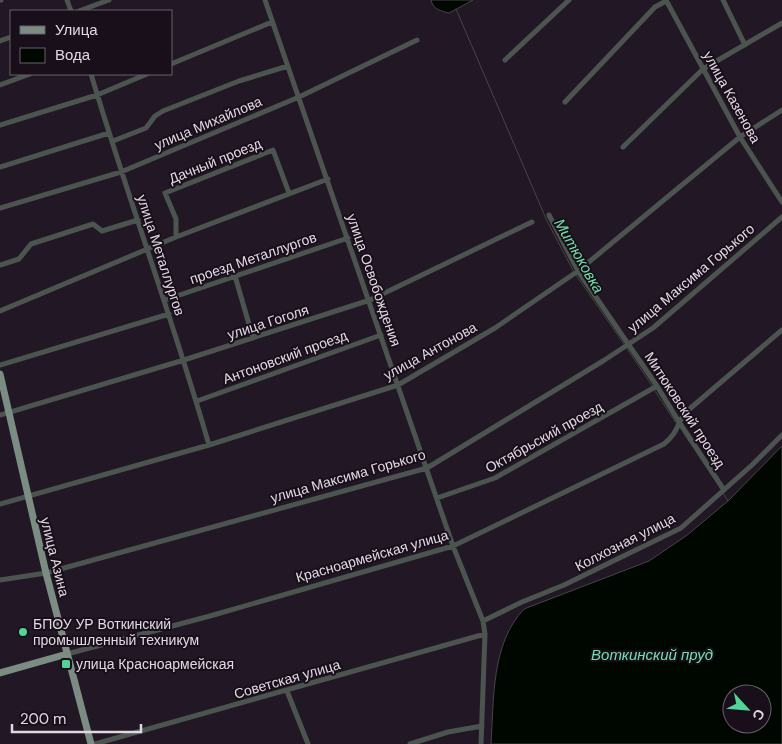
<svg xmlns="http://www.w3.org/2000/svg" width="782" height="744" font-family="'DM Sans',sans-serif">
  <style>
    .water { fill: #000701; stroke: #434644; fill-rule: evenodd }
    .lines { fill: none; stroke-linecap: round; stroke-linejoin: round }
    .stream { stroke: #434644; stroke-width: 1 }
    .minor { stroke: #4c544f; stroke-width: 5 }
    .major { stroke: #7b8c82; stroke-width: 7 }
    .poi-dot { fill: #52d397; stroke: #190f1b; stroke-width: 2 }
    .labels { text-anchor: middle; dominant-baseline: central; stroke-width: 4; stroke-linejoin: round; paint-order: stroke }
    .street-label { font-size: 14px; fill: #e0d8e2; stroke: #190f1b }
    .poi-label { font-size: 14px; fill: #e0d8e2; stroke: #190f1b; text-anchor: start }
    .water-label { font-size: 15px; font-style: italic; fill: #70e0a8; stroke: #190f1b }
  </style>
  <rect width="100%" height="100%" fill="#221825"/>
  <path class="water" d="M431 0H473L449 13C440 11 433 9 431 0Z
    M782 446V744H491C494 699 491 644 524 609L649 561 686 536 728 501ZM732 694H762V724H732Z"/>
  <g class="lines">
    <path class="stream" d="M456 9 547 221 574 272
      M576 275 624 344
      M626 347 653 387
      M655 391 676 423
      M723 493 728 501"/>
    <path class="minor" d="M0 0H1
      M67 0 71 11
      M265 0 453 546 483 621 485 634 481 744
      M666 0 740 137 782 202
      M723 0 745 45
      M79 11 109 0
      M0 41 11 37
      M505 60 569 0
      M171 64 272 22
      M91 74C128 198 173 320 209 445
      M0 85 30 74
      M565 102 655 7 666 1
      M0 125 97 95 147 74
      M113 141 146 128 155 116 163 111 239 81 288 66
      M623 147 703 69 782 23
      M0 167 109 133
      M0 208 121 172 299 97 417 40
      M549 215 578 271 657 386 679 422 724 490
      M176 237V219L165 193 273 150 289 193
      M0 265 19 259 31 244 93 224 102 231 138 220
      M235 276 253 338
      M165 300 348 238
      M0 311 176 237 328 179
      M0 365 169 314
      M197 401 381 335
      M0 415 184 360 370 300 532 222
      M437 498 495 478 657 386
      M0 504 209 445 398 385 495 328 578 271 740 137 782 110
      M0 580 46 573 427 468 603 361 653 328 782 217
      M483 621 522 602 564 585 681 528 752 465 782 435
      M67 654 210 616 453 546 664 444C679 432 676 424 686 412L782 330
      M287 691 308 744
      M95 744 485 634
      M410 744 448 732 482 726"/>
    <path class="major" d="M0 374 46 573 91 744
      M0 673 67 654"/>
  </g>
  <g class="poi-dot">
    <circle cx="23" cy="632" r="5"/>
    <rect x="61" y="659" width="10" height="10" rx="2.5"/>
  </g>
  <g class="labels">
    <g class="street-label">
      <text transform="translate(732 97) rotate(61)">улица Казенова</text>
      <text transform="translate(208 123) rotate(-23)">улица Михайлова</text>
      <text transform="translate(215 161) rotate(-22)">Дачный проезд</text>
      <text transform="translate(161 255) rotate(72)">улица Металлургов</text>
      <text transform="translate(253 258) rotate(-19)">проезд Металлургов</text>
      <text transform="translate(691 278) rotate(-40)">улица Максима Горького</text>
      <text transform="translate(374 280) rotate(71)">улица Освобождения</text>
      <text transform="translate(268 322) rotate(-18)">улица Гоголя</text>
      <text transform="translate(430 351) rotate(-29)">улица Антонова</text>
      <text transform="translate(285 357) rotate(-20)">Антоновский проезд</text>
      <text transform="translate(685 410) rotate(57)">Митюковский проезд</text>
      <text transform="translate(544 437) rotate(-29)">Октябрьский проезд</text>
      <text transform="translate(348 476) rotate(-16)">улица Максима Горького</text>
      <text transform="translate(625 542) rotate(-27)">Колхозная улица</text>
      <text transform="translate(372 556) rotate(-16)">Красноармейская улица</text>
      <text transform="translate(55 557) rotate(76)">улица Азина</text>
      <text transform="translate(287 679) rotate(-16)">Советская улица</text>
    </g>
    <g class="poi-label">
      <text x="33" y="624">БПОУ УР Воткинский<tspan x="33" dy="16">промышленный техникум</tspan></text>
      <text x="76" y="664">улица Красноармейская</text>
    </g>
    <g class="water-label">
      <text transform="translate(579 256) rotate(60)">Митюковка</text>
      <text x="652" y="655">Воткинский пруд</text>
    </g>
  </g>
  <rect x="10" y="10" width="162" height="65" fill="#190f1b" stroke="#695f6b"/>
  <rect x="20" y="26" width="25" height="8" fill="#7b8c82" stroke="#695f6b"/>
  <text x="55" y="35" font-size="15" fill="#e0d8e2">Улица</text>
  <rect x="20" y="48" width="25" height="15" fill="#000701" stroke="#695f6b"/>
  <text x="55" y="60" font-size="15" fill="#e0d8e2">Вода</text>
  <g transform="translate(747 709) rotate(116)"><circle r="24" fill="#190f1b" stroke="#695f6b"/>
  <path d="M0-4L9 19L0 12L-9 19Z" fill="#52d397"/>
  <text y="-8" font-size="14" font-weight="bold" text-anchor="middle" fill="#e0d8e2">С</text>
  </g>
  <path d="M12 724v8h129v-8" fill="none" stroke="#e0d8e2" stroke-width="2.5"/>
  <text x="20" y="724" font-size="15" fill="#e0d8e2" stroke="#190f1b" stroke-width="4" paint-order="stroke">200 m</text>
</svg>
